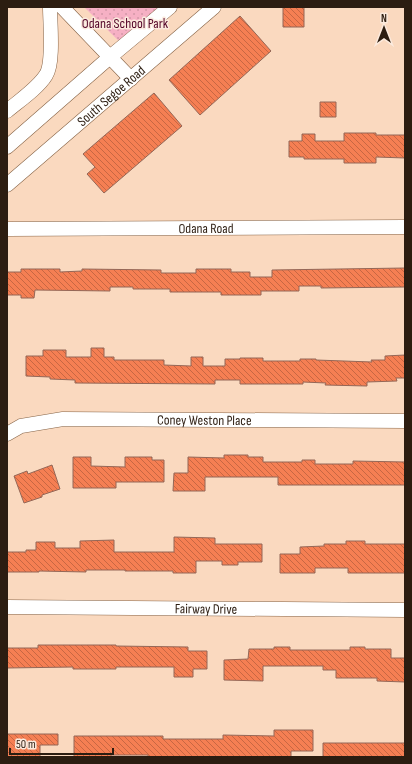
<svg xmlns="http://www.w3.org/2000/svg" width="412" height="764" font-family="'Sofia Sans Condensed',sans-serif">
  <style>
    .park { fill: url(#park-dots) }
    .building { fill: url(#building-back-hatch); stroke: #946757 }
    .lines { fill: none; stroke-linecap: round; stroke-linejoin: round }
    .minor-casing { stroke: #866346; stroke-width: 15 }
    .minor { stroke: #fff; stroke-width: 14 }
    .labels { text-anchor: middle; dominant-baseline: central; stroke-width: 3; stroke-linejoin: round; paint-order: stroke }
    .park-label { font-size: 14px; fill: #520327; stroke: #fbeadd }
    .street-label { font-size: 14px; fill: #2c1d11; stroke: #fbeadd }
  </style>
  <defs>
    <pattern id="park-dots" width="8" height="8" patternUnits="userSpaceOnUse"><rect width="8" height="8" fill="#f6b0c4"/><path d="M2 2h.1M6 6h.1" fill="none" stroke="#d397a7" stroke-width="1.8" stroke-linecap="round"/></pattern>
    <pattern id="building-back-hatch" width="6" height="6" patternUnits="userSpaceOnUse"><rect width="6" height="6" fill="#f57f53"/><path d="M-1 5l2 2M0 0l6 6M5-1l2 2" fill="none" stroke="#c76743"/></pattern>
  </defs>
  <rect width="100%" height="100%" fill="#fad9bf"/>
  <path class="park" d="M84 7H170L124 46Z"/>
  <path class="building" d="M283 7H304V27H283Z
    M240 16 271 51 200 115 169 80Z
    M154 93 182 126 104 193 87 174 95 167 83 154Z
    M320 102H336V117H320Z
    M344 133H376V135H405V158L376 157V163H344V159H304V157H289V141H302V134H315V141H344Z
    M405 268V287L321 288V286H299V291H261V295H221V292H170V289H133V287H110V291L35 290 34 298H21V295H7V272H21V269H60V272L82 271V269L161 270V273H196V269H231V272H250V277H272V270Z
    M91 348H104V357H114V360H164V365L191 366V357H203V366H225V359H240V358H263V361H300V359H316V360L372 362 371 360H385V356L405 355V378H396L397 381 367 382V386L325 385 326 383 303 382V384H240V380H215V384L75 383V380L50 379V377L26 376V356H43V350H66V357H91Z
    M224 455H248V457H263V462H302V460H315V464H353V461L405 462V485H278V477H205V491H173L174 473H188V457L224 458Z
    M73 457H91V466L125 467V457H152V460H164V482H116V488H73Z
    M52 465 60 489 42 495V497L24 503 14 476 27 471 28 474Z
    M174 537 215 538V544H262V562H238V565H222V561H196V573H173V571H125V570H86V572L39 571V572H7V552H26V550H36V542H55V548H80V541L114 540V552H174Z
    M346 541H365V544H405V573H348V568H315V573H280V554H300V547L324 546V544H346Z
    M38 645H116V646L188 647V651H207V669H193V677H174V667H116V669H73V667L7 668V648H38Z
    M274 647H290V650H350V647H365V649H391V658H405V682L377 681V678H336V670H323V666H263V681L224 680V660L248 659 249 649H274Z
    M274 730H313V751H291V757H148V755H111V757H74V736H163V739H223V735L274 736Z
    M7 734H58V745H40V757H7Z
    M323 743H405V757H323Z"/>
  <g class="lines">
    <defs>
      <g id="minor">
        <path d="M62 7 131 79"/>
        <path d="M7 111C19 101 38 88 46 75 54 63 50 23 50 7"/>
        <path d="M7 147 110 57 170 7"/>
        <path id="s1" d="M7 185 214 7"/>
        <path id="s2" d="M7 229 405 227"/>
        <path id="s3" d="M7 434 21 426 63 419 405 421"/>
        <path id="s4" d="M7 607 405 610"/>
      </g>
    </defs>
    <use href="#minor" class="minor-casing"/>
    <use href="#minor" class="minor"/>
  </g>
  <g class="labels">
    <g class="park-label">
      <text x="125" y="23">Odana School Park</text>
    </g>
    <g class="street-label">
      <text stroke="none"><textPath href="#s1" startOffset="137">South Segoe Road</textPath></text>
      <text stroke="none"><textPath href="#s2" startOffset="199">Odana Road</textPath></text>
      <text stroke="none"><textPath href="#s3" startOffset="200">Coney Weston Place</textPath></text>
      <text stroke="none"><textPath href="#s4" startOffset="199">Fairway Drive</textPath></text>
    </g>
  </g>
  <rect width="412" height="764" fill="none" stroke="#2c1d11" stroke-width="16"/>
  <g transform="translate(384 28)" stroke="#fbeadd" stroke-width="3" paint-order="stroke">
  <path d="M0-3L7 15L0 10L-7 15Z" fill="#2c1d11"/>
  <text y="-6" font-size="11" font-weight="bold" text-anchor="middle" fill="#2c1d11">N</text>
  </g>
  <path d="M10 748v6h103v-6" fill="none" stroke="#2c1d11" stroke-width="2"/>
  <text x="16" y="748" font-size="12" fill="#2c1d11" stroke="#fbeadd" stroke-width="3" paint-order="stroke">50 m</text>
</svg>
